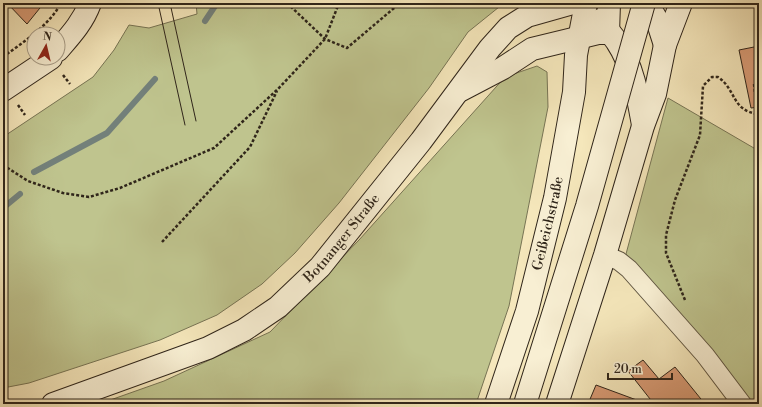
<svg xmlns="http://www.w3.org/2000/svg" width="762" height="407" font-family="'Libre Bodoni',serif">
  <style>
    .green { fill: #bfc48e; stroke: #777454 }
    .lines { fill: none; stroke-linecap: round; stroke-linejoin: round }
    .stream { stroke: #73807a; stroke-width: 6 }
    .building { fill: #d89b75; stroke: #2f251a }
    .street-casing { stroke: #605642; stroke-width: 20 }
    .secondary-casing { stroke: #2f251a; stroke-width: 24 }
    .path { stroke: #2f251a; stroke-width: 2.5; stroke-dasharray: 3 2; stroke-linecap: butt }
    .street { stroke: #f8efd3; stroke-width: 18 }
    .secondary { stroke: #f8efd3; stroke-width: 22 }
    .tram { stroke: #2f251a; stroke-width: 1 }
    .secondary-bridge-casing { stroke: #2f251a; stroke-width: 24; stroke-linecap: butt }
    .secondary-bridge { stroke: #f8efd3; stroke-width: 22 }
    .labels { text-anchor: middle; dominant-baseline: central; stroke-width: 4; stroke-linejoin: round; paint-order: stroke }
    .street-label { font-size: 14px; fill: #2f251a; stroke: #f8efd3 }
  </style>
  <rect width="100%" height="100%" fill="#f5e7bb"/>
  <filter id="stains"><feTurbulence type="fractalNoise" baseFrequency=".005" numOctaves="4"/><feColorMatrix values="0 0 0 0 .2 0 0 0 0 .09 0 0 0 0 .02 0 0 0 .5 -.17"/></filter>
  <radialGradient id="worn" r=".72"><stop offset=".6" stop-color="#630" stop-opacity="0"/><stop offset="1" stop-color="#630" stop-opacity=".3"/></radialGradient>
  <path class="green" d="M196 3H504L468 32 429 88 339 203 295 253 262 284 217 315 160 340 29 383 3 388V137L93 77 114 50 129 25 149 28 197 14Z
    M537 66 547 72 548 107 509 306 476 404H99L164 381 270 332 359 240 505 77Z
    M668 98 759 151V404H754L742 391 722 362 626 254Z"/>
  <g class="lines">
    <path class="stream" d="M205 21 217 3
      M34 172 107 133 155 79
      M3 208 20 194"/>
  </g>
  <path class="building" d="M7 3H44L27 24Z
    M759 46V107L751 108 739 50Z
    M643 360 659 379 675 367 705 404H654L628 371Z
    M596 385 642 402 641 404H588Z"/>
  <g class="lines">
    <defs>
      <path id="street" d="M605 255 619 261 629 269 705 355 742 404"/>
      <g id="secondary">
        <path d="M647 3 657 20 665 45"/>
        <path d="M600 20C605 28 612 34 617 42 633 66 638 97 643 125"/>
        <path d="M608 33 609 3"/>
        <path d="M58 50C71 35 83 22 90 3"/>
        <path d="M3 90 51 58"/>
        <path d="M461 90 503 68 532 49 598 33H608"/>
        <path id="s1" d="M53 404 208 348 244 330 278 307 320 267 421 141 490 48 508 28 527 16 573 3"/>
        <path id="s2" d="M496 404 527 311 555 198 574 92 576 55 586 3"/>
        <path d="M557 404 605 255 643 126 655 94 665 45 681 3"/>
      </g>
    </defs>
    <use href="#street" class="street-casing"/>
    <use href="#secondary" class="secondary-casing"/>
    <path class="path" d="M287 3 325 39 347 48 400 3
      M3 57C23 42 49 26 61 3
      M63 75 70 84
      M754 84 755 93 759 97
      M18 105 25 115
      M3 165 28 181 63 193 89 197 120 188 214 148 278 89 325 39 339 3
      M162 242 250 147 277 91
      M685 300 666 253V235L675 200 700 135 703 86 712 77H718C737 90 731 111 759 114"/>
    <use href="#street" class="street"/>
    <use href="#secondary" class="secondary"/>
    <path class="tram" d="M158 3 185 125
      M170 3 196 121"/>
    <defs>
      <path id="secondary-bridge" d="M525 404 587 206 644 3"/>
    </defs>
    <use href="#secondary-bridge" class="secondary-bridge-casing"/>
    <use href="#secondary-bridge" class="secondary-bridge"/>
  </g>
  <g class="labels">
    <g class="street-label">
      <text stroke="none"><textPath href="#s2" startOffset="188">Geißeichstraße</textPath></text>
      <text stroke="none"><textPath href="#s1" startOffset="340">Botnanger Straße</textPath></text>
    </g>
  </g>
  <rect width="762" height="407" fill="none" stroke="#f5e7bb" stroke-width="16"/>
  <rect x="4" y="4" width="754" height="399" fill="none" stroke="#2f251a" stroke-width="2"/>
  <rect x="8" y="8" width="746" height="391" fill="none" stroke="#2f251a"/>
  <g transform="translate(46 46) rotate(8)"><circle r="19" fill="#f8efd3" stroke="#a89e89"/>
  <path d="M0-3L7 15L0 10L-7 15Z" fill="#8f2418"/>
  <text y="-6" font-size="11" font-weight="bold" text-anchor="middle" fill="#2f251a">N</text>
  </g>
  <path d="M608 373v6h64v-6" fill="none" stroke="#2f251a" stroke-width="2"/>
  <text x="614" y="373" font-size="12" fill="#2f251a" stroke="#f8efd3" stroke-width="3" paint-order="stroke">20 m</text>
  <rect width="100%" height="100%" filter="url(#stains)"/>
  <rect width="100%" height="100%" fill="url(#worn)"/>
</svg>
